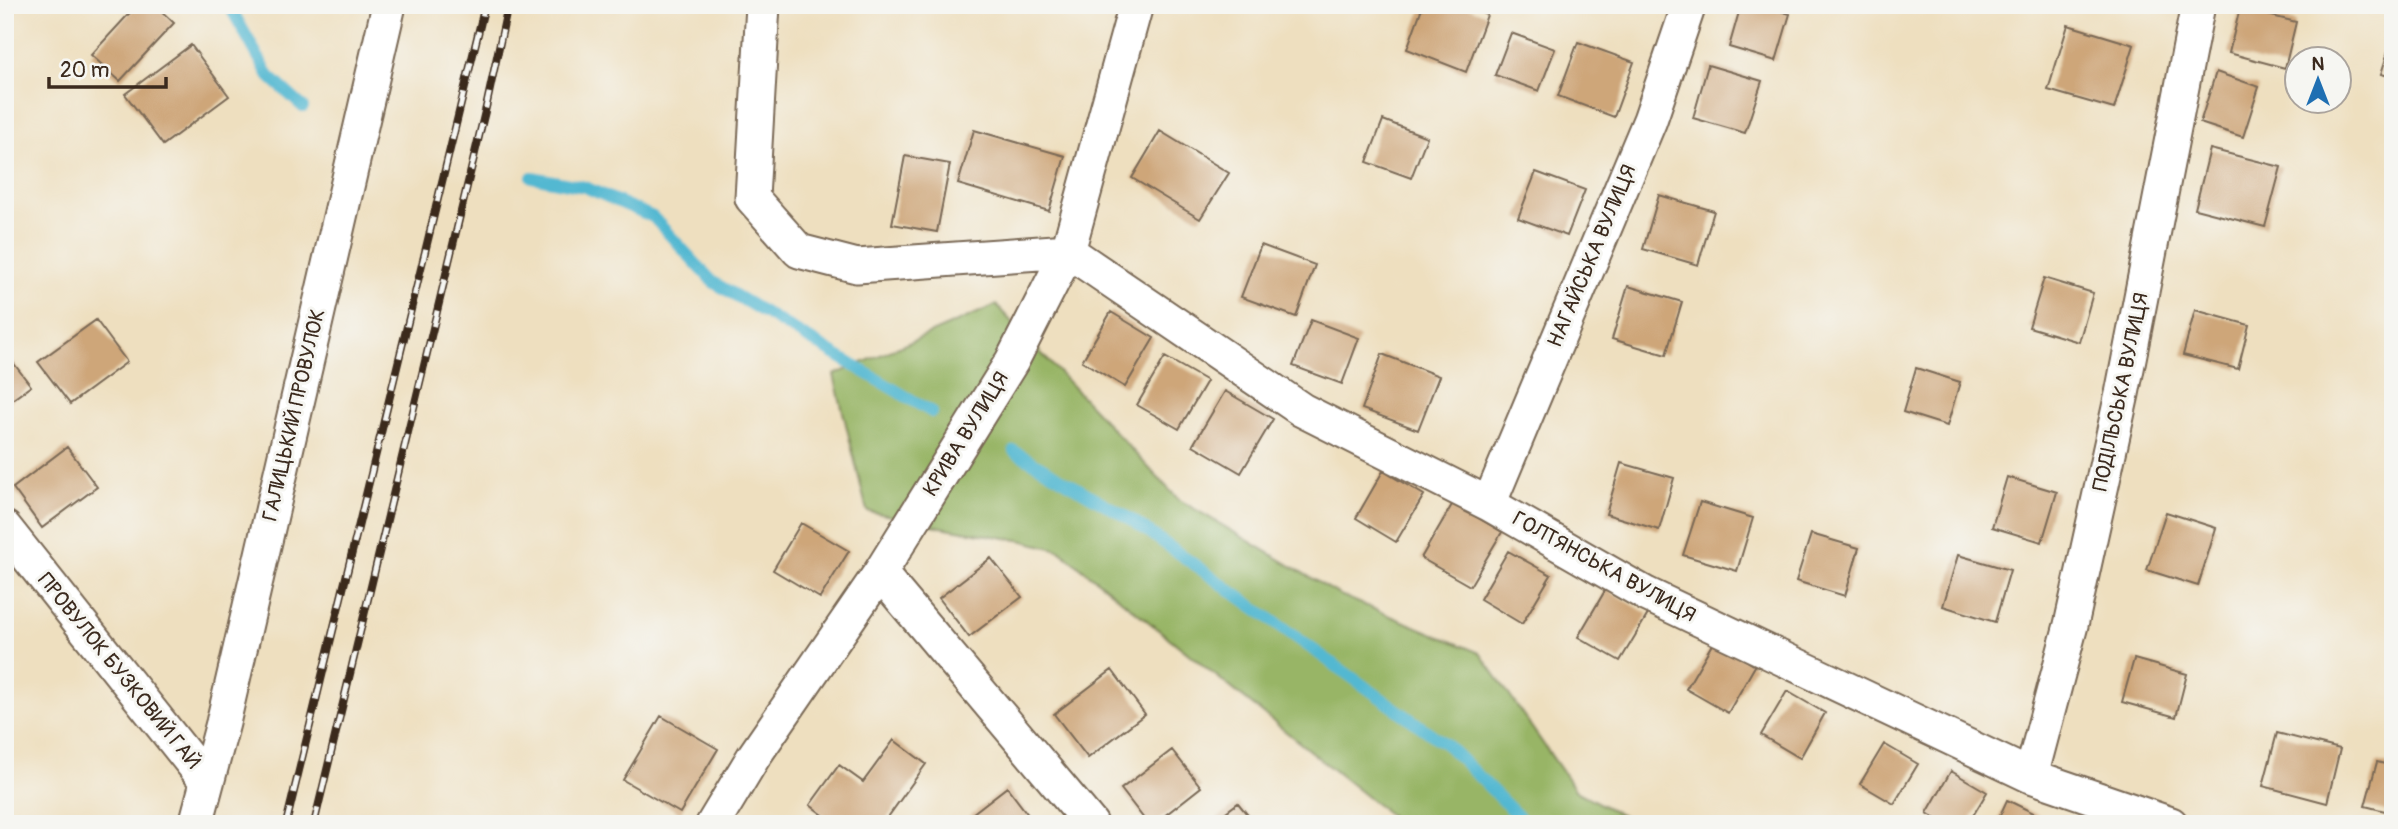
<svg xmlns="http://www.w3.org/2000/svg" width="2398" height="829" font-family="Pangolin,sans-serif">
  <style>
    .forest { fill: #98b566; stroke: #6a7042; stroke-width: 2 }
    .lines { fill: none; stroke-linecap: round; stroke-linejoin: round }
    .stream { stroke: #52b8d1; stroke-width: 12 }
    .building { fill: #cea679 }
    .minor-casing { stroke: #7a6956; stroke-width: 37 }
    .minor { stroke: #fff; stroke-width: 33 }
    .rail-casing { stroke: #3b2a1e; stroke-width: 8 }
    .rail { stroke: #f6f6f2; stroke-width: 5; stroke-dasharray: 16; stroke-linecap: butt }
    .labels { text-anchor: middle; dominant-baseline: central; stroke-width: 6; stroke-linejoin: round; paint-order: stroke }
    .street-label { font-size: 21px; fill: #3b2a1e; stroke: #f6f6f2 }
  </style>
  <rect width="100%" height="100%" fill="#f6f6f2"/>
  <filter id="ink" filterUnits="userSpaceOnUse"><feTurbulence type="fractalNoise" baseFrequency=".0143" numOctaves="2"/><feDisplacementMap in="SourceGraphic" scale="14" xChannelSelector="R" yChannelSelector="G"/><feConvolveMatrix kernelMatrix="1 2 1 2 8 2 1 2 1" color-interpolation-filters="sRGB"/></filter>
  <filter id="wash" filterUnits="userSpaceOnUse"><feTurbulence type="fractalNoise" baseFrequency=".00686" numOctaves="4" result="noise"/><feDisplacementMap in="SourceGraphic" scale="28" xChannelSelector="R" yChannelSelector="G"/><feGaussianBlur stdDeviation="1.57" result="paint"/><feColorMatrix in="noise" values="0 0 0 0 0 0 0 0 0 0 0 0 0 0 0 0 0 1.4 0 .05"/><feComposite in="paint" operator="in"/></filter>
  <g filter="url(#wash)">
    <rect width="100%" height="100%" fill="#eedfbf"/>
    <path class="forest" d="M996 305 1178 499 1340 595 1480 653 1576 791 1638 824H1401L1059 550 1024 541 951 529 867 511 834 375Z"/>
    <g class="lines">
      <path class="stream" d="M229 5 269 76 303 107
        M532 177 585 187 653 217 713 282 932 412
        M1014 451 1132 520 1448 746 1526 824"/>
    </g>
    <g id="blocks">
      <path class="building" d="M137 5H155L174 23 120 81 91 55Z
        M1423 5H1462L1487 15 1466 72 1407 49Z
        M1741 5H1760L1790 14 1776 61 1729 47Z
        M2240 8 2296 22 2285 68 2229 53Z
        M2068 25 2134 45 2114 109 2048 90Z
        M1511 33 1555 49 1539 91 1495 75Z
        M2392 39H2393V77L2381 74Z
        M1578 42 1634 62 1614 117 1558 96Z
        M191 45 229 96 163 145 125 94Z
        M1708 65 1762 81 1745 133 1693 118Z
        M2216 72 2259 87 2243 137 2200 123Z
        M1383 120 1427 137 1411 178 1367 162Z
        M974 130 1065 156 1049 211 958 184Z
        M1160 131 1229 173 1200 219 1132 178Z
        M2210 149 2281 167 2265 227 2195 209Z
        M905 156 950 164 937 232 892 224Z
        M1536 172 1585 190 1567 236 1518 218Z
        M1659 195 1714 211 1698 265 1643 249Z
        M1261 245 1315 265 1296 317 1241 297Z
        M2044 278 2093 293 2079 342 2029 327Z
        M1628 286 1682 302 1666 355 1612 339Z
        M2195 310 2249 325 2238 369 2183 355Z
        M1111 312 1154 338 1125 387 1082 361Z
        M96 320 127 362 70 404 38 362Z
        M1311 320 1359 338 1342 384 1293 366Z
        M5 352 31 386 5 405Z
        M1382 354 1439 376 1418 430 1362 409Z
        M1165 357 1207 381 1179 429 1137 405Z
        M1916 368 1960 382 1947 426 1903 412Z
        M1225 391 1273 419 1241 473 1193 445Z
        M67 447 97 487 42 528 13 488Z
        M1621 463 1674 478 1659 530 1606 514Z
        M1383 471 1424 495 1396 542 1356 518Z
        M2007 477 2057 492 2042 542 1992 527Z
        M1700 502 1753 518 1737 571 1683 555Z
        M1453 503 1502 532 1470 586 1421 558Z
        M2166 512 2216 528 2198 586 2147 570Z
        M801 523 849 551 820 598 773 570Z
        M1811 534 1859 548 1845 596 1796 581Z
        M1508 551 1551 575 1522 624 1480 599Z
        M1958 555 2010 570 1995 622 1943 606Z
        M991 558 1022 597 969 637 939 598Z
        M1606 589 1648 614 1620 661 1578 637Z
        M1714 641 1755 666 1728 713 1686 689Z
        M2134 659 2187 674 2176 717 2122 702Z
        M1112 670 1145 714 1088 758 1054 714Z
        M1787 691 1825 713 1800 758 1761 735Z
        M661 716 718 749 680 813 623 780Z
        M2277 733 2340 749 2327 803 2263 786Z
        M894 740 926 764 883 824H835L810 805 839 765 863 782Z
        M1884 744 1918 764 1894 804 1860 784Z
        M1172 750 1201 787 1154 824H1148L1121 789Z
        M2377 762 2393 766V813L2365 806Z
        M1951 771 1987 792 1968 824H1945L1927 813Z
        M1007 787 1035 824H959Z
        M2007 800 2050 821 2048 824H1996Z
        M1238 803 1255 824H1210Z"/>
    </g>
  </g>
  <g filter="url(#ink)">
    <use href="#blocks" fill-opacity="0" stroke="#7a6956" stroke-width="2"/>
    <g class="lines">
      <defs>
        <path id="minor" d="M763 5 752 198 799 251 857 266 1068 251 1302 410 1489 504 1646 594 2031 776 2171 824
          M1489 504 1650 120 1689 5
          M5 528 207 782
          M880 573 1091 824
          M2031 776 2071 625 2122 394 2198 5
          M196 824 223 723 389 5
          M713 824 754 756 880 573 1012 361 1068 251 1136 5"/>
      </defs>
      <use href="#minor" class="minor-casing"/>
      <use href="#minor" class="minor"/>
      <defs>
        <path id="rail" d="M286 824 485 5
          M314 824 487 103 508 5"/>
      </defs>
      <use href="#rail" class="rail-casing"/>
      <use href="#rail" class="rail"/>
    </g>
  </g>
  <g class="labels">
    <g class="street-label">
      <text transform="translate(1592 256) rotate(-67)">НАГАЙСЬКА ВУЛИЦЯ</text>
      <text transform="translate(2121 392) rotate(-78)">ПОДІЛЬСЬКА ВУЛИЦЯ</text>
      <text transform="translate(294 415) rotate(-77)">ГАЛИЦЬКИЙ ПРОВУЛОК</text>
      <text transform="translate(966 434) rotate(-58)">КРИВА ВУЛИЦЯ</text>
      <text transform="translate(1604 567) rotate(29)">ГОЛТЯНСЬКА ВУЛИЦЯ</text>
      <text transform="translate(119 671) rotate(51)">ПРОВУЛОК БУЗКОВИЙ ГАЙ</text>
    </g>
  </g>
  <rect width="2398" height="829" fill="none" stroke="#f6f6f2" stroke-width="28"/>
  <g transform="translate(2318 80)"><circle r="33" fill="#f6f6f2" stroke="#aba49d" stroke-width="2"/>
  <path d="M0-5L12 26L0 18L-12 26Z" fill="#1f6fb2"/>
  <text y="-10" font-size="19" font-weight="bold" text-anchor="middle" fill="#3b2a1e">N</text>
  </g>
  <path d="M49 77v10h117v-10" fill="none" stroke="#3b2a1e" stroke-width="3.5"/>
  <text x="60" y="77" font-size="21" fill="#3b2a1e" stroke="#f6f6f2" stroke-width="5" paint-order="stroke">20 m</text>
</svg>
